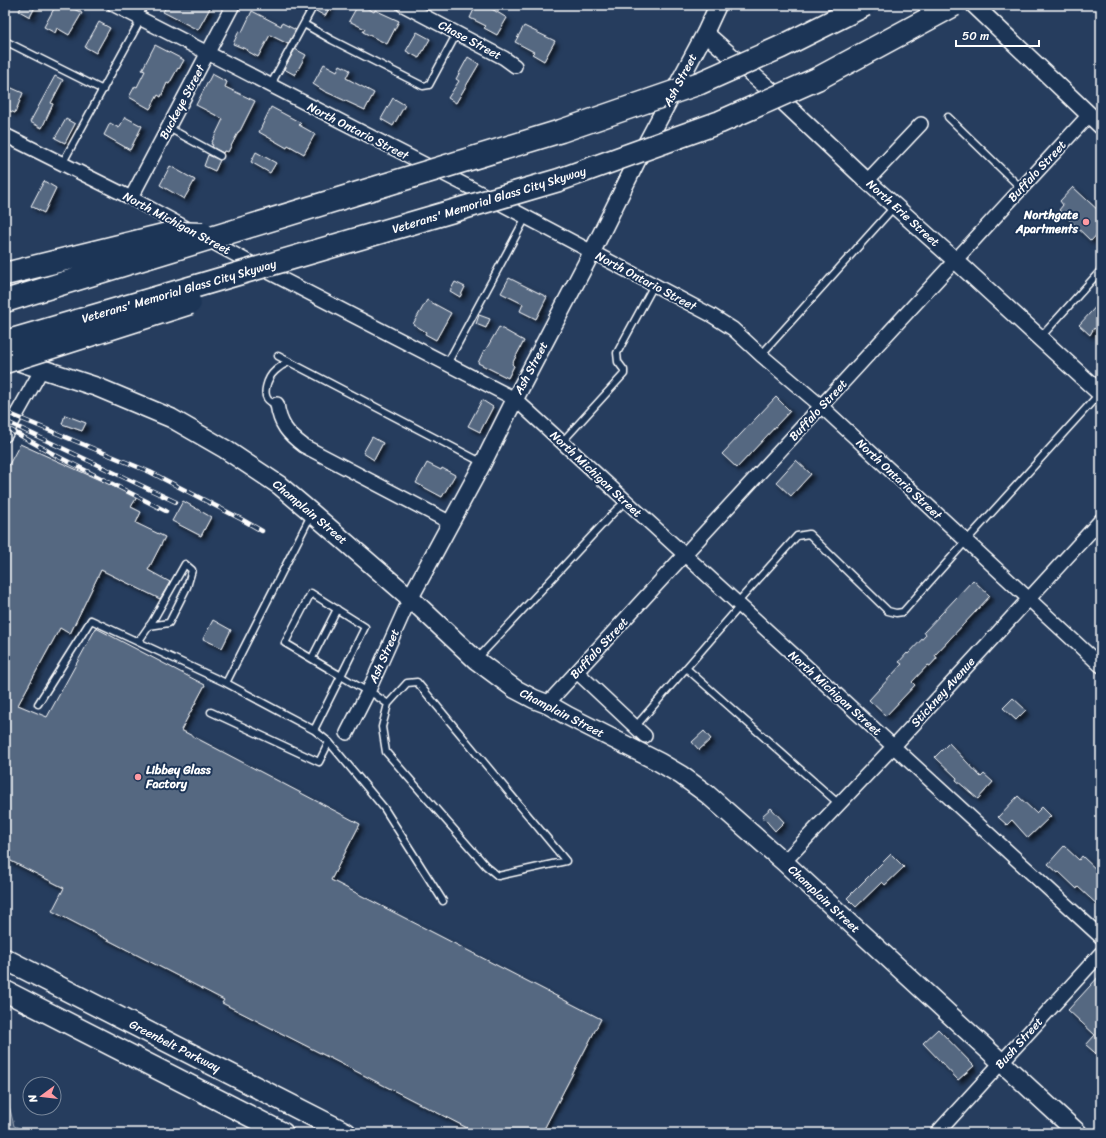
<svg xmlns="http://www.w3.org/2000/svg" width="1106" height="1138" font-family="Sriracha,sans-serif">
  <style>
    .green { fill: #425672; stroke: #a0aab8 }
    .building { fill: #556781; stroke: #fff; filter: url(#shadow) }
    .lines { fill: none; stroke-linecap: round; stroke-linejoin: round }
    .service-casing { stroke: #fff; stroke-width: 9 }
    .minor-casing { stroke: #fff; stroke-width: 16 }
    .tertiary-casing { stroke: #fff; stroke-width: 19 }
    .secondary-casing { stroke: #fff; stroke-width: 21 }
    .primary-casing { stroke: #fff; stroke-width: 23 }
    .service { stroke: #1d3557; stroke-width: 6 }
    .minor { stroke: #1d3557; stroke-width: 13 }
    .tertiary { stroke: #1d3557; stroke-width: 16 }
    .secondary { stroke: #1d3557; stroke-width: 18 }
    .primary { stroke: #1d3557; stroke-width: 20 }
    .rail-casing { stroke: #fff; stroke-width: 4.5 }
    .rail { stroke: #1d3557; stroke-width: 3; stroke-dasharray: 9; stroke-linecap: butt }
    .motorway-bridge-casing { stroke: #fff; stroke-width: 25; stroke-linecap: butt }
    .motorway-bridge { stroke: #1d3557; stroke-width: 22 }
    .poi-dot { fill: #ff9aa2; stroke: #1d3557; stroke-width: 1.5 }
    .labels { text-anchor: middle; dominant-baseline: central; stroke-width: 4; stroke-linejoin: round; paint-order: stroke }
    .street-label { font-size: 12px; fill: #fff; stroke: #1d3557 }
    .poi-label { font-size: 12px; font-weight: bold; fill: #fff; stroke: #1d3557; text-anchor: end }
  </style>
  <defs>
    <filter id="shadow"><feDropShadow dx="3.5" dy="3.5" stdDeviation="2" flood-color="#0009"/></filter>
  </defs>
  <rect width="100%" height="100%" fill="#263d5e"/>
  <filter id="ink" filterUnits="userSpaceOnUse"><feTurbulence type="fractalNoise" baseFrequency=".025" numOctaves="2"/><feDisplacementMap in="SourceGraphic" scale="8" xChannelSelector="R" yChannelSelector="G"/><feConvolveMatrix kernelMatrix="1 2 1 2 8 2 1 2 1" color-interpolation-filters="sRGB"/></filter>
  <g filter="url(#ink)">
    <path class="green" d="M5 1089 14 1126 33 1133H5Z"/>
    <path class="building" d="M22 5H36L30 17 19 11Z
      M56 5H66L82 13 69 35 57 28 55 33 44 27Z
      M167 5H203L210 8 198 30 163 12Z
      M318 5H331L325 16 316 11Z
      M358 5H362L374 12 375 10 399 21 387 44 363 32 365 29 349 21Z
      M476 5H485L507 18 497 35 484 28 486 26 470 18Z
      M252 11 281 26 282 23 296 30 288 44 270 35 258 57 247 51 248 50 233 44 239 31 242 32Z
      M99 22 110 28 96 53 85 47Z
      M524 26 555 41 544 61 532 54 534 52 515 42Z
      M417 32 430 39 419 58 406 51Z
      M155 45 184 60 179 69 178 68 169 84 167 83 161 97 158 95 150 109 129 97 135 86 137 87 145 71 142 70Z
      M295 49 306 55 295 75 284 69Z
      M468 57 479 64 456 103 448 98 459 81 456 79Z
      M324 64 337 71 340 65 350 70 346 78 374 93 365 110 324 91 313 84Z
      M212 74 227 82 225 87 255 101 240 131H239L228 152 224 151 223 153 212 147 213 145 211 144 223 119 196 105Z
      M55 76 63 80 51 103 53 104 42 128 30 122Z
      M5 85 23 93 15 113 5 109Z
      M393 98 405 105 393 126 381 119Z
      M271 107 301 123 299 125 315 134 304 154 288 145 287 148 259 132Z
      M125 117 142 126 130 150 104 135 110 123 119 128Z
      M66 119 75 124 65 143 55 138Z
      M256 152 276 163 270 173 251 162Z
      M208 155 220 160 215 171 204 166Z
      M170 166 195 180 184 199 160 185Z
      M44 181 56 188 44 213 31 206Z
      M1073 187 1101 213V230L1091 241 1059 210 1063 205 1060 201Z
      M509 278 547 297 536 319 520 311 523 304 501 293Z
      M455 282 465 287 460 297 450 291Z
      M427 300 451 313 436 340 425 334 426 332 413 324Z
      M1101 301V335L1094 328 1090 335 1079 325Z
      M479 315 490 319 486 328 476 324Z
      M499 327 524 341 512 364 514 366 508 378 478 363 484 350 485 351Z
      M776 397 790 411 737 468 722 454Z
      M482 400 493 407 480 432 468 426Z
      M65 415 86 423 82 431 62 424Z
      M372 437 383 443 374 460 363 453Z
      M20 444 137 497 131 507 141 512 136 523 165 537 148 570 170 582 160 599 101 570 70 634 60 628 18 705 47 717 96 628 205 685 181 730 360 824 331 880 601 1019 542 1133H477L222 1003 224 1000 52 911 64 888 5 858V472Z
      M796 460 811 474 791 496 776 482Z
      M427 463 441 470 442 468 455 475 442 497 416 483Z
      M183 501 211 517 201 536 172 521Z
      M973 580 990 596 935 655 937 658 930 666 928 665 912 682 915 685 886 716 869 700 902 664 899 662 907 653 908 654 926 635 924 632Z
      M213 620 231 630 222 648 203 639Z
      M1013 698 1026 710 1016 720 1003 708Z
      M704 731 711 739 699 750 692 742Z
      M949 743 981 777 984 774 993 782 978 799 956 780 957 778 935 757Z
      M1018 796 1036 813 1042 807 1051 816 1028 838 1012 820 1007 825 998 817Z
      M771 808 784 822 775 831 762 816Z
      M1064 846 1079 860 1082 856 1101 874V908L1078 887 1077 889 1059 872 1058 873 1048 864Z
      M891 854 904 867 885 885 882 882 856 907 847 898Z
      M1101 974V1058L1086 1045 1095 1035 1068 1010Z
      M938 1029 974 1066 958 1080 923 1043Z"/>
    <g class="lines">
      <defs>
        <path id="service" d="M138 18 144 5
          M304 24 332 40 423 86 429 85 457 33
          M5 41 103 90
          M270 86 314 5
          M948 117 1021 188
          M169 128 220 156
          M62 164 141 19
          M1040 338 1101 270
          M761 355 895 206
          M278 356 483 463
          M447 364 526 217
          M277 404C275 404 273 404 271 402 260 396 268 377 275 371 279 367 284 364 289 362
          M562 442 624 374V370L618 362 617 353 654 285
          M311 515 226 683 314 730 341 676 368 692
          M311 593 365 627 341 676 285 643Z
          M737 603 797 536 809 534 888 611 896 613 903 612 966 541 1099 394
          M138 642 152 622 185 564 192 570 187 587 169 623 149 626
          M312 658 337 609
          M477 659 615 511 626 501
          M686 668 839 804
          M368 690 388 704 382 727 386 752 486 866 498 876 566 861 417 682 407 683 388 704
          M38 704 91 620 226 683
          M211 712 319 762 329 742
          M635 727 740 606
          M314 730 329 742 384 808 443 901"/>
        <path id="minor" d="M114 5 475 190 711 315 733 329 761 355 821 406 1101 666
          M403 5 504 58 515 66
          M5 135 131 198 247 261 515 399 1101 937
          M867 181 921 124
          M131 198 233 5
          M277 404C280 425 288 434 304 446L451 523
          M5 435 42 369
          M577 672 645 736
          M547 704 1089 115
          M347 733 368 692 410 598
          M784 862 894 746 1101 520
          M937 1133 1101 953"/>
        <path id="tertiary" d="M974 5 1101 126
          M705 33 777 96 867 181 955 260 1101 394
          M410 598 483 463 515 399 592 252 640 155 705 33 718 5"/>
        <path id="secondary" d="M8 358 97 387 171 418 225 449 279 485 312 513 410 598 476 660 515 689 534 699 547 704 568 716 659 762 681 775 707 794 784 862 1078 1133"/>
        <path id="primary" d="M5 959 346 1133
          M5 991 283 1133"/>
      </defs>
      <use href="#service" class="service-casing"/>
      <use href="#minor" class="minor-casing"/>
      <use href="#tertiary" class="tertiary-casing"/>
      <use href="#secondary" class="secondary-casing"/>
      <use href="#primary" class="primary-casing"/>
      <use href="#service" class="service"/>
      <use href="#minor" class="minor"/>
      <use href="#tertiary" class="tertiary"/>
      <use href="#secondary" class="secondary"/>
      <use href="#primary" class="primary"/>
      <defs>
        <path id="rail" d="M5 412 150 472 241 519 262 531
          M5 421 176 502
          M7 428 57 456 166 511"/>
      </defs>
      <use href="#rail" class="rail-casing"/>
      <use href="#rail" class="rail"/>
      <defs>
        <path id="motorway-bridge" d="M5 274 172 233 203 234
          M5 301 561 131 700 83 781 47 865 5
          M5 342 559 180 720 122 817 79 954 5
          M5 362 190 303"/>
      </defs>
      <use href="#motorway-bridge" class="motorway-bridge-casing"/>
      <use href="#motorway-bridge" class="motorway-bridge"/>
    </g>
  </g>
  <g class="poi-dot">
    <circle cx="1086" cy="222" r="4"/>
    <circle cx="138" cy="777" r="4"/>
  </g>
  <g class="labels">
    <g class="street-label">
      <text transform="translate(470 40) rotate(28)">Chase Street</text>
      <text transform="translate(680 80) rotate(-62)">Ash Street</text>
      <text transform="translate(182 102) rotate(-62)">Buckeye Street</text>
      <text transform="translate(358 131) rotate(27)">North Ontario Street</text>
      <text transform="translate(1037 171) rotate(-47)">Buffalo Street</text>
      <text transform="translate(489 200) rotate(-17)">Veterans' Memorial Glass City Skyway</text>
      <text transform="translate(903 213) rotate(42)">North Erie Street</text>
      <text transform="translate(177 223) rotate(28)">North Michigan Street</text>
      <text transform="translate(646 281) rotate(28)">North Ontario Street</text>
      <text transform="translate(179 291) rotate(-16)">Veterans' Memorial Glass City Skyway</text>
      <text transform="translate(531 368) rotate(-62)">Ash Street</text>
      <text transform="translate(818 410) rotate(-47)">Buffalo Street</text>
      <text transform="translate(596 474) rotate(43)">North Michigan Street</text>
      <text transform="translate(899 479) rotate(43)">North Ontario Street</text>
      <text transform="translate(310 512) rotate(40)">Champlain Street</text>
      <text transform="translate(599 648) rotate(-47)">Buffalo Street</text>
      <text transform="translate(384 656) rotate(-66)">Ash Street</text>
      <text transform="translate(943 692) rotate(-48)">Stickney Avenue</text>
      <text transform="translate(835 693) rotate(42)">North Michigan Street</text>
      <text transform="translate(562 713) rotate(27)">Champlain Street</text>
      <text transform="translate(824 899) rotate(43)">Champlain Street</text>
      <text transform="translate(1019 1043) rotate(-48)">Bush Street</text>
      <text transform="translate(175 1046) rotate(27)">Greenbelt Parkway</text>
    </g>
    <g class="poi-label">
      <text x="1078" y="215">Northgate<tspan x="1078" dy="14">Apartments</tspan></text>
      <text x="146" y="770" text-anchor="start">Libbey Glass<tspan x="146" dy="14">Factory</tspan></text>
    </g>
  </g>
  <rect width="1106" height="1138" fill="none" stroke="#1d3557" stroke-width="20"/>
  <rect x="10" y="10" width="1086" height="1118" fill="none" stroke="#fff" stroke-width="1.5" filter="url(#ink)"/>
  <g transform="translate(42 1096) rotate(255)"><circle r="19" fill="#1d3557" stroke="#77869a"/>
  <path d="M0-3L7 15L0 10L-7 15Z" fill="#ff9aa2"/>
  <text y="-6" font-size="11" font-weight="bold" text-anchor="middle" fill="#ffffff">N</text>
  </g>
  <path d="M956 40v6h83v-6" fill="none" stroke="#ffffff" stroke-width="2"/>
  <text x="962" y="40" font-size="12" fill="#ffffff" stroke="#1d3557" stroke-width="3" paint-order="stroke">50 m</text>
</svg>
